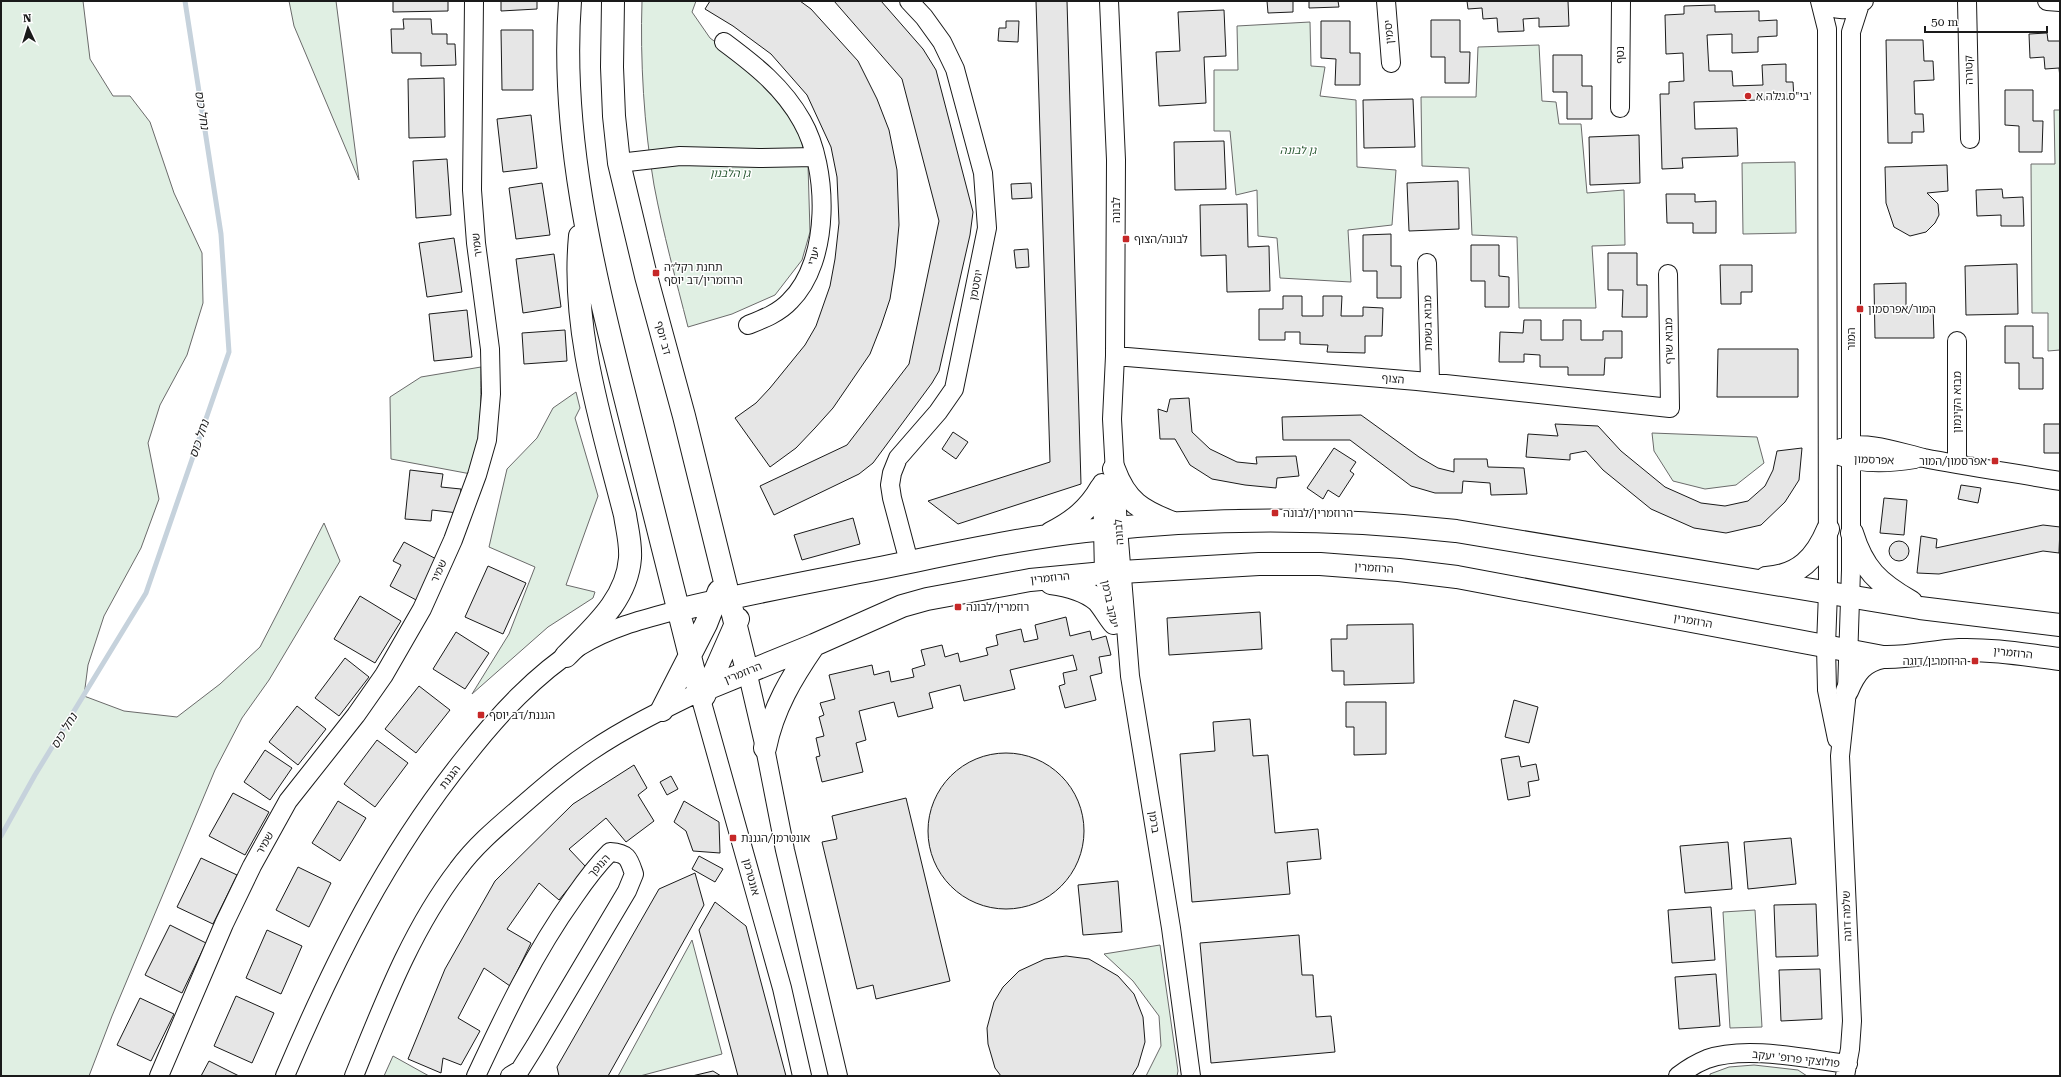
<svg xmlns="http://www.w3.org/2000/svg" width="2061" height="1077" font-family="'Roboto Serif','Noto Sans Hebrew',serif">
  <style>
    .green { fill: #e0efe3; stroke: #6a6a6a }
    .lines { fill: none; stroke-linecap: round; stroke-linejoin: round }
    .stream { stroke: #c6d2dc; stroke-width: 5 }
    .building { fill: #e6e6e6; stroke: #1a1a1a }
    .minor-casing { stroke: #1a1a1a; stroke-width: 20 }
    .major-casing { stroke: #1a1a1a; stroke-width: 24 }
    .minor { stroke: #fff; stroke-width: 18 }
    .major { stroke: #fff; stroke-width: 22 }
    .poi-dot { fill: #c62828; stroke: #fff; stroke-width: 1.5 }
    .labels { text-anchor: middle; dominant-baseline: central; stroke-width: 3; stroke-linejoin: round; paint-order: stroke }
    .street-label { font-size: 11px; fill: #1a1a1a; stroke: #fff }
    .poi-label { font-size: 11px; fill: #1a1a1a; stroke: #fff; text-anchor: start }
    .park-label { font-size: 11px; font-style: italic; fill: #2b5a34; stroke: #fff }
    .water-label { font-size: 12px; font-style: italic; fill: #1a1a1a; stroke: #fff }
  </style>
  <rect width="100%" height="100%" fill="#fff"/>
  <path class="green" d="M1 1H83L90 59 113 96H130L150 122 174 193 202 253 203 303 187 355 160 405 148 443 159 499 141 548 104 616 88 665 84 696 124 711 177 717 220 684 260 647 324 523 340 561 269 680 242 718 215 770 112 1016 89 1076H1Z
    M289 1H336L359 180 294 26Z
    M642 1H696L692 12 710 38 765 79 796 123 808 165 810 232 802 260 775 295 732 314 688 327C676 280 663 233 654 185 644 127 640 60 642 1Z
    M1310 22 1311 66 1325 67 1320 96 1356 100 1357 167 1396 170 1392 225 1348 230 1351 282 1280 278 1277 238 1258 236 1257 190 1236 195 1230 131H1214V70H1238L1237 26Z
    M1539 45 1542 101 1556 102 1559 124H1581L1587 193 1624 190 1625 245 1592 246 1596 308H1519L1517 237 1472 235 1469 168 1422 166 1421 97H1476L1478 47Z
    M2054 110H2060V350L2048 351V313H2032L2031 164H2055Z
    M1795 162 1796 233 1743 234 1742 163Z
    M481 367C480 404 483 439 471 474L391 459 390 397 421 377Z
    M576 392 580 408 575 418 598 496 566 585 595 592 593 598 548 627 472 694 509 634 535 567 489 547 507 469 537 438 553 408Z
    M1652 433 1757 437 1764 463 1736 485 1705 489 1673 481 1654 451Z
    M1755 910 1762 1027 1730 1028 1723 912Z
    M692 940 722 1054 640 1076H618Z
    M1160 945 1178 1071 1177 1076H1146L1161 1046 1159 1016 1133 981 1104 954Z
    M393 1056 429 1076H384Z
    M1754 1065 1798 1070 1807 1076H1710V1074L1729 1067Z"/>
  <g class="lines">
    <path class="stream" d="M1 836 35 775 146 593 229 352 221 234 185 1"/>
  </g>
  <path class="building" d="M393 1H448V11L393 12Z
    M501 1H537V9L501 11Z
    M710 1H800L811 9 858 61 877 99 889 130 897 170 899 225 895 267 890 299 881 326 870 354 833 408 815 428 796 448 770 467 735 418 756 403 770 388 805 345 816 326 830 286 835 259 839 223 837 177 831 147 807 95 771 54 733 26 705 9Z
    M834 1H881L923 49 936 70 973 212 970 235 939 371 932 383 873 463 859 474 774 515 760 486 847 445 909 364 939 221 902 79Z
    M1036 1H1067L1081 484 958 524 928 501 1050 462Z
    M1267 1H1293V12L1268 13Z
    M1309 1H1338L1339 7 1309 8Z
    M1467 1H1568L1569 26 1539 27V18L1523 19 1524 31 1498 32 1497 18 1483 19 1482 8 1468 9Z
    M1715 5V12L1759 11V21L1777 20V36L1758 37V52L1732 53V34L1707 35 1709 71H1732L1733 86 1763 85 1762 65 1786 64V82H1793L1794 99 1694 102 1695 129 1737 128 1738 156 1682 158 1683 168 1662 169 1660 94H1669V82L1684 81 1683 53 1666 54 1665 15 1684 14V6Z
    M1224 10 1226 56 1204 57 1206 103 1159 106 1156 52 1180 51 1178 12Z
    M403 19H431L432 34H447V44H455L456 65 421 66V53H392L391 29H404Z
    M1431 20H1460V52H1470L1469 83H1445V57H1431Z
    M1006 21H1019L1018 42 998 41 999 28H1006Z
    M1321 21H1350V53H1360V85H1335L1336 59 1321 58Z
    M501 30H533V90H502Z
    M2047 33 2048 41H2060V78L2059 68 2045 69 2044 57 2030 58 2029 34Z
    M1886 40H1923L1924 61H1933L1934 80 1914 81 1915 114H1923L1924 132H1912V143H1888Z
    M1553 55H1582V86H1592V119H1567V92H1553Z
    M444 78 445 137 409 138 408 79Z
    M2005 90H2033V121H2043L2042 152H2019V126L2005 125Z
    M1413 99 1415 147 1364 148 1363 100Z
    M531 115 537 168 503 172 497 119Z
    M1639 135 1640 183 1590 185 1589 137Z
    M1224 141 1226 189 1175 190 1174 142Z
    M447 159 451 215 416 218 413 161Z
    M1947 165 1948 191 1927 193 1938 204 1939 215 1935 223 1926 232 1910 236 1894 227 1886 203 1885 167Z
    M1458 181 1459 229 1409 231 1407 183Z
    M542 183 550 235 516 239 509 188Z
    M1031 183 1032 198 1012 199 1011 184Z
    M2002 189 2003 198 2023 197 2024 226H2001V215L1977 216 1976 190Z
    M1666 194H1695V202L1716 201V233H1693V223H1667Z
    M1247 204 1248 247 1269 246 1270 291 1227 292 1226 255 1201 256 1200 205Z
    M1391 234V266H1401V298H1377V271H1363V235Z
    M454 238 462 292 427 297 419 243Z
    M1471 245H1499V276L1509 277V307H1485V281H1471Z
    M1028 249 1029 267 1016 268 1014 250Z
    M1608 253H1637V285H1647V317H1622L1623 290H1608Z
    M554 254 561 307 523 313 516 259Z
    M2017 264 2018 314 1966 315 1965 266Z
    M1720 265H1752V292H1741V304H1721Z
    M1906 283V307H1933L1934 338H1875L1874 284Z
    M1283 296H1302V316H1323V296H1342L1341 316H1363V307L1383 308 1382 336H1365V353L1327 352 1328 345 1300 344V332H1285V340H1259V309H1283Z
    M467 310 472 357 434 361 429 314Z
    M1524 320H1541V340H1563V320H1581V340H1603V331H1622V358H1605L1604 375H1568V367H1540V355L1524 354V362H1499L1500 332 1523 333Z
    M2005 326H2033V358H2043V389H2019V363H2005Z
    M565 330 567 361 524 364 522 333Z
    M1718 349H1798V397H1717Z
    M1189 398 1192 432 1210 449 1237 462 1257 464 1256 457 1296 456 1299 476 1277 478 1276 488 1245 485 1212 479 1190 465 1175 439H1160L1158 409 1167 412 1170 399Z
    M1361 415 1419 457 1438 468 1454 472V459H1487L1488 467 1524 468 1527 494 1491 495 1490 483 1463 481 1462 493H1435L1411 486 1350 440H1283L1282 417Z
    M1555 424 1598 426 1621 451 1665 487 1701 503 1725 506 1748 501 1765 486 1773 470 1777 451 1802 448 1799 480 1785 502 1761 525 1726 533 1694 528 1651 509 1603 470 1586 451 1570 454V460L1526 457 1528 434 1558 436Z
    M2044 424H2060V453H2044Z
    M953 432 968 442 956 459 942 449Z
    M1334 448 1356 462 1350 471 1354 474 1339 497 1328 490 1323 499 1307 488Z
    M410 470 443 474 441 487 461 489 458 513 432 510 431 521 405 519Z
    M1961 485 1981 488 1978 503 1958 499Z
    M1884 498 1907 500 1904 535 1880 533Z
    M853 518 860 544 802 560 794 535Z
    M2043 525 2060 527 2059 553 2043 551 1939 574 1917 573 1921 536 1937 539 1936 548Z
    M1889 551a10 10 0 1 1 20 0a10 10 0 1 1-20 0Z
    M404 542 440 561 418 601 390 586 401 565 393 561Z
    M488 566 526 583 503 634 465 617Z
    M360 596 401 621 375 663 334 639Z
    M1260 612 1262 649 1169 655 1167 618Z
    M1066 617 1070 636 1090 631 1092 640 1106 636 1111 655 1099 657 1102 673 1090 676 1096 700 1065 708 1059 686 1065 684 1063 673 1077 670 1073 655 1010 670 1015 689 964 701 960 685 929 693 933 708 898 717 894 702 859 711 866 740 856 743 863 772 822 782 816 757 820 756 816 738 824 736 819 717 824 715 820 703 835 699 829 675 872 665 874 675 889 671 891 682 914 677 912 669 925 665 921 650 942 645 945 657 958 653 960 662 988 655 986 648 998 645 996 635 1021 629 1024 642 1038 639 1035 625Z
    M1413 624 1414 683 1344 685V671H1332L1331 639H1347V625Z
    M456 632 489 653 465 689 433 669Z
    M345 658 369 677 339 716 315 698Z
    M419 686 450 710 416 753 385 729Z
    M1514 700 1538 707 1529 743 1505 737Z
    M1346 702H1386V754L1354 755V727H1346Z
    M297 706 326 729 298 765 269 742Z
    M1250 719 1253 756 1268 755 1275 833 1318 829 1321 859 1287 862 1290 894 1192 902 1180 754 1215 751 1213 722Z
    M377 740 408 763 375 807 344 784Z
    M265 750 292 768 270 800 244 782Z
    M928 831a78 78 0 1 1 156 0a78 78 0 1 1-156 0Z
    M1519 756 1521 767 1536 764 1539 780 1528 782 1530 796 1508 800 1501 759Z
    M634 765 647 788 638 795 654 821 626 842 606 818 569 849 586 867 559 900 539 883 507 929 531 943 510 986 484 968 458 1018 480 1031 461 1065 443 1058 441 1073 408 1059 445 969 495 881 573 804Z
    M671 776 678 789 667 795 660 782Z
    M233 793 269 812 245 855 209 836Z
    M906 798 950 981 876 999 873 985 857 989 822 842 837 839 832 816Z
    M338 801 366 818 340 861 312 843Z
    M684 801 719 822 720 853 693 851 686 831 674 822Z
    M1791 838 1796 884 1748 889 1744 842Z
    M1728 842 1732 889 1685 893 1680 846Z
    M699 856 723 869 715 882 692 869Z
    M201 858 237 875 213 924 177 907Z
    M298 867 331 883 309 927 276 910Z
    M695 873 704 905 608 1076H559L557 1067 659 889Z
    M1118 881 1122 932 1083 935 1078 885Z
    M715 902 746 926 786 1076H738L699 930Z
    M1816 904 1818 956 1776 957 1774 905Z
    M1711 907 1715 960 1672 963 1668 910Z
    M170 925 206 943 182 993 145 975Z
    M267 930 302 946 281 994 246 978Z
    M1299 935 1302 975H1313L1316 1017 1331 1016 1335 1052 1211 1063 1200 943Z
    M1066 956 1089 959 1118 976 1134 994 1143 1017 1145 1042 1138 1066 1132 1076H1001L995 1068 988 1044 987 1028 994 1002 1003 987 1019 971 1045 959Z
    M1820 969 1822 1019 1781 1021 1779 970Z
    M1716 974 1720 1026 1679 1029 1675 977Z
    M236 996 274 1013 252 1063 214 1046Z
    M140 998 174 1014 151 1061 117 1045Z
    M209 1061 239 1076H201Z
    M713 1071 721 1076H692Z"/>
  <g class="lines">
    <defs>
      <path id="minor" d="M1109 1 1116 160 1115 356 1112 419 1118 528 1130 676 1171 928 1191 1076
        M1386 1 1391 63
        M1820 1 1827 29 1828 592 1826 646 1827 690 1837 739
        M1820 1C1834 11 1851 13 1864 1
        M1967 1 1970 139
        M2047 1 2060 2
        M724 42C755 65 783 87 802 121 829 168 831 261 790 301 779 313 763 319 748 325
        M1620 108 1621 1
        M619 163 680 156 759 158 815 157
        M1427 263 1430 382
        M1115 356 1417 381 1670 408 1668 274
        M1841 448C1868 440 1898 452 1924 458 1969 467 2015 473 2060 481
        M1840 456C1863 465 1891 463 1915 459
        M1957 463V341
        M1102 483 1104 573 1112 619
        M909 562 892 498 890 485 892 473 898 458 938 412 954 389 987 228 983 173 955 69 942 42 924 17 909 1
        M747 671 765 748 785 850 838 1076
        M159 1076 224 924 252 866 288 801 356 715 384 675 422 609 453 540 477 475 487 440 491 394 490 349 476 243 472 190 474 1
        M285 1076C334 961 387 854 466 756 499 714 535 675 580 646 611 627 644 619 678 610
        M354 1076C383 1005 411 930 458 869 474 847 495 829 516 811 540 790 564 769 591 751 625 728 662 710 699 692L782 988 802 1076
        M476 1076C505 1014 534 953 574 897 585 881 596 866 610 852 628 853 629 859 634 874L627 891 535 1046 520 1070 510 1076
        M1678 1076C1687 1069 1697 1063 1707 1059 1746 1045 1807 1059 1848 1064
        M1845 1076 1850 1049 1852 1021 1840 756 1847 691 1851 570V32L1860 4"/>
      <path id="major" d="M570 1C560 133 592 265 624 393 648 492 674 592 699 692L814 645 902 606 927 599 1030 580 1104 573 1259 564H1320L1399 570 1457 577 1883 657C1909 658 1934 651 1959 650 1993 649 2027 655 2060 659
        M613 1 612 67 614 116 619 163 646 276 684 416 747 671
        M1114 469C1126 502 1142 511 1173 523
        M1051 533C1073 522 1089 509 1101 488
        M1852 533C1863 569 1878 583 1911 602
        M1766 578C1799 576 1816 558 1828 529
        M1051 583C1066 585 1085 590 1097 600 1103 606 1108 616 1114 623
        M678 610C743 594 809 582 875 569 945 555 1015 539 1085 531 1208 517 1333 517 1456 531L1920 608 2060 625
        M566 656C593 628 627 600 630 558 631 543 627 529 625 515 602 424 571 331 580 236
        M1847 691C1855 672 1863 661 1883 657
        M704 696 738 619
        M662 710 706 624 719 591
        M765 748C773 708 792 677 814 645"/>
    </defs>
    <use href="#minor" class="minor-casing"/>
    <use href="#major" class="major-casing"/>
    <use href="#minor" class="minor"/>
    <use href="#major" class="major"/>
  </g>
  <g class="poi-dot">
    <circle cx="1748" cy="96" r="4"/>
    <rect x="1122" y="235" width="8" height="8" rx="2"/>
    <rect x="652" y="269" width="8" height="8" rx="2"/>
    <rect x="1856" y="305" width="8" height="8" rx="2"/>
    <rect x="1991" y="457" width="8" height="8" rx="2"/>
    <rect x="1271" y="509" width="8" height="8" rx="2"/>
    <rect x="954" y="603" width="8" height="8" rx="2"/>
    <rect x="1971" y="657" width="8" height="8" rx="2"/>
    <rect x="477" y="711" width="8" height="8" rx="2"/>
    <rect x="729" y="834" width="8" height="8" rx="2"/>
  </g>
  <g class="labels">
    <g class="street-label">
      <text transform="translate(1389 32) rotate(-95)">יסמין</text>
      <text transform="translate(1620 55) rotate(-90)">נטף</text>
      <text transform="translate(1969 70) rotate(-91)">קטורה</text>
      <text transform="translate(1116 210) rotate(-90)">לבונה</text>
      <text transform="translate(477 245) rotate(-97)">שמיר</text>
      <text transform="translate(814 256) rotate(-73)">יערי</text>
      <text transform="translate(976 285) rotate(-79)">יוסטמן</text>
      <text transform="translate(1428 323) rotate(-91)">מבוא בשמת</text>
      <text transform="translate(663 338) rotate(75)">דב יוסף</text>
      <text transform="translate(1851 339) rotate(-90)">המור</text>
      <text transform="translate(1669 341) rotate(-91)">מבוא שרף</text>
      <text transform="translate(1393 379) rotate(5)">הצוף</text>
      <text transform="translate(1957 402) rotate(-90)">מבוא הקינמון</text>
      <text transform="translate(1874 460) rotate(2)">אפרסמון</text>
      <text transform="translate(1119 532) rotate(-94)">לבונה</text>
      <text transform="translate(1374 568) rotate(4)">הרוזמרין</text>
      <text transform="translate(439 571) rotate(-66)">שמיר</text>
      <text transform="translate(1050 578) rotate(-6)">הרוזמרין</text>
      <text transform="translate(1110 604) rotate(78)">יעקב ברמן</text>
      <text transform="translate(1693 621) rotate(10)">הרוזמרין</text>
      <text transform="translate(2013 653) rotate(6)">הרוזמרין</text>
      <text transform="translate(743 673) rotate(-22)">הרוזמרין</text>
      <text transform="translate(450 777) rotate(-53)">הגננת</text>
      <text transform="translate(1154 822) rotate(81)">ברמן</text>
      <text transform="translate(265 843) rotate(-61)">שמיר</text>
      <text transform="translate(599 866) rotate(-48)">הנופך</text>
      <text transform="translate(751 877) rotate(75)">אונטרמן</text>
      <text transform="translate(1847 916) rotate(-92)">שלמה דוגה</text>
      <text transform="translate(1796 1059) rotate(6)">פולוצקי פרופ' יעקב</text>
    </g>
    <g class="poi-label">
      <text x="1756" y="96">בי"ס גילה א'</text>
      <text x="1134" y="239">לבונה/הצוף</text>
      <text x="664" y="267">תחנת רקל״ה<tspan x="664" dy="13">הרוזמרין/דב יוסף</tspan></text>
      <text x="1868" y="309">המור/אפרסמון</text>
      <text x="1987" y="461" text-anchor="end">אפרסמון/המור</text>
      <text x="1283" y="513">הרוזמרין/לבונה</text>
      <text x="966" y="607">רוזמרין/לבונה</text>
      <text x="1967" y="661" text-anchor="end">הרוזמרין/דוגה</text>
      <text x="489" y="715">הגננת/דב יוסף</text>
      <text x="741" y="838">אונטרמן/הגננת</text>
    </g>
    <g class="park-label">
      <text x="1298" y="150">גן לבונה</text>
      <text x="730" y="173">גן הלבנון</text>
    </g>
    <g class="water-label">
      <text transform="translate(202 110) rotate(81)">נחל כוס</text>
      <text transform="translate(199 439) rotate(-71)">נחל כוס</text>
      <text transform="translate(64 731) rotate(-59)">נחל כוס</text>
    </g>
  </g>
  <rect width="2061" height="1077" fill="none" stroke="#1a1a1a" stroke-width="4"/>
  <g transform="translate(28 28) rotate(356)" stroke="#ffffff" stroke-width="3" paint-order="stroke">
  <path d="M0-3L7 15L0 10L-7 15Z" fill="#1a1a1a"/>
  <text y="-6" font-size="11" font-weight="bold" text-anchor="middle" fill="#1a1a1a">N</text>
  </g>
  <path d="M1925 26v6h122v-6" fill="none" stroke="#1a1a1a" stroke-width="2"/>
  <text x="1931" y="26" font-size="12" fill="#1a1a1a" stroke="#ffffff" stroke-width="3" paint-order="stroke">50 m</text>
</svg>
